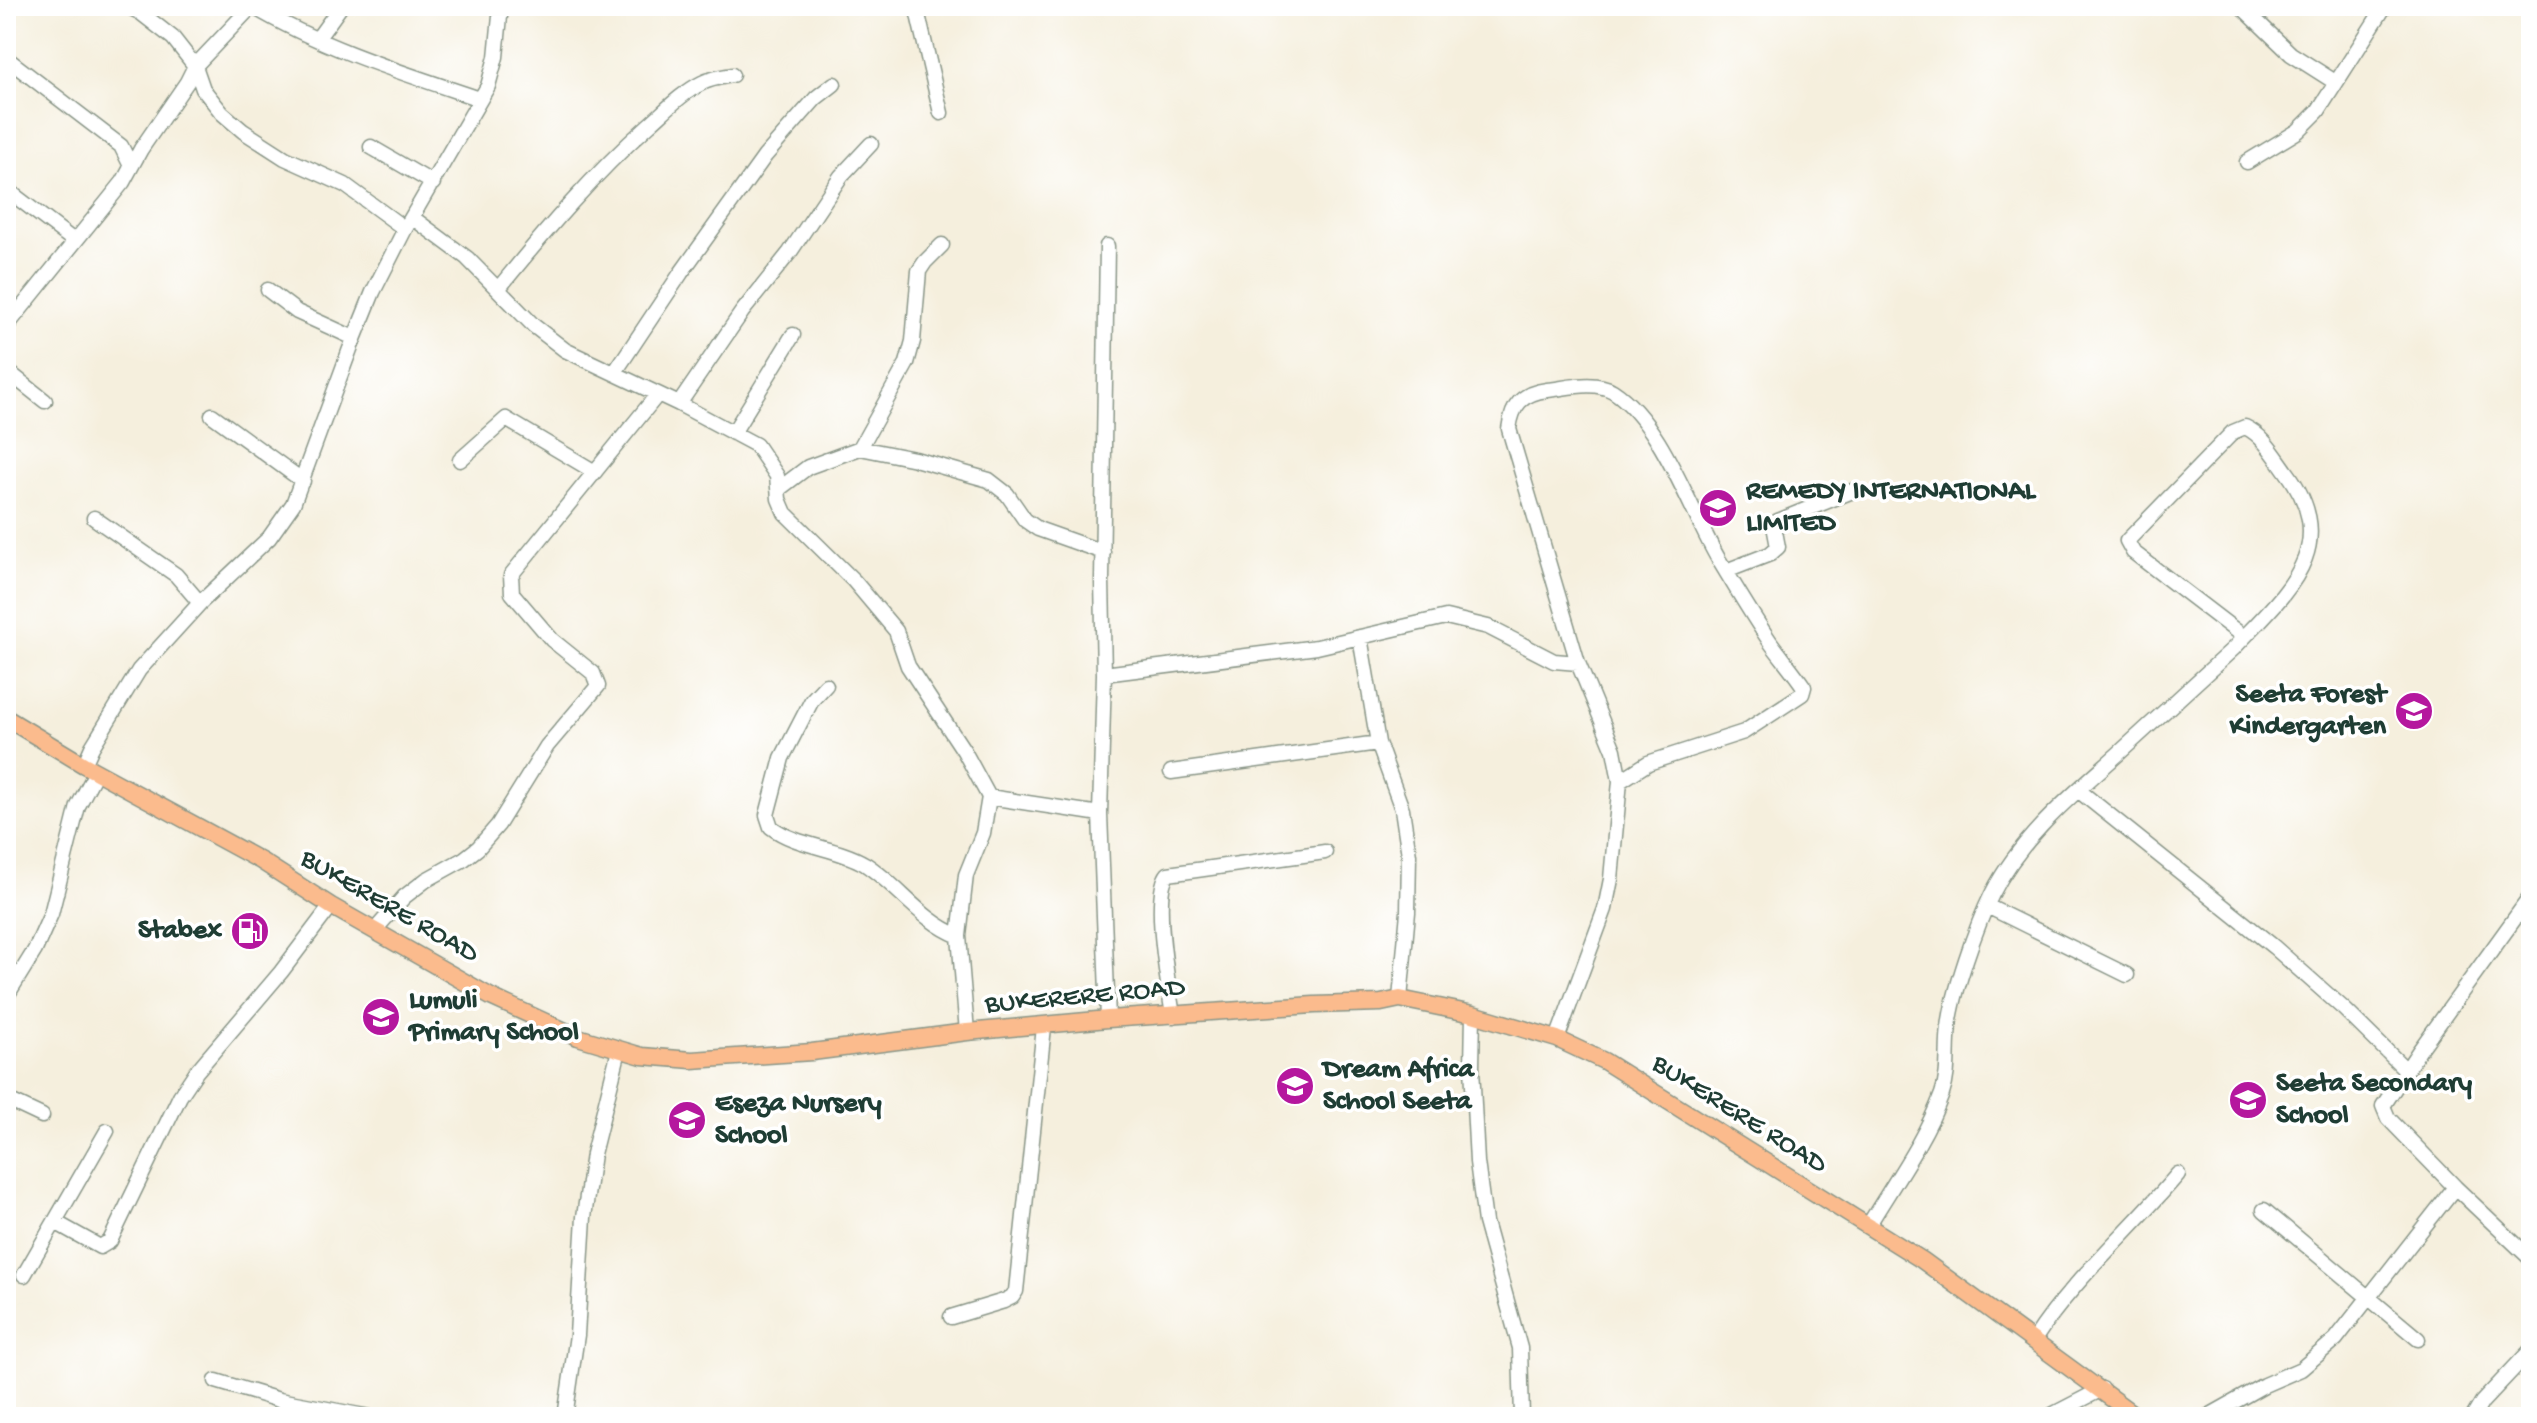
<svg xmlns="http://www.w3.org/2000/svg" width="2537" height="1423" font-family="'Gochi Hand',sans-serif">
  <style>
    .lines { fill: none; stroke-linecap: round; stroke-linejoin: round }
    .minor-casing { stroke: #8a9688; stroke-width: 17 }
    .major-casing { stroke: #8a9688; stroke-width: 19 }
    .minor { stroke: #fff; stroke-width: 14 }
    .major { stroke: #fbbb8d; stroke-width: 16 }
    .labels { text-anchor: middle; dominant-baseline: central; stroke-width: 7; stroke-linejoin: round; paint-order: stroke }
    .poi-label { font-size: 28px; font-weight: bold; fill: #1f3d34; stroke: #fff; text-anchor: start }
    .street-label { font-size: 28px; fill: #1f3d34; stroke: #fff }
  </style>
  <rect width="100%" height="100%" fill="#fff"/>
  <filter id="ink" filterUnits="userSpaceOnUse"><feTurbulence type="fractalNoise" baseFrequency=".0125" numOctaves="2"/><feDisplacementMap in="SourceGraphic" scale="16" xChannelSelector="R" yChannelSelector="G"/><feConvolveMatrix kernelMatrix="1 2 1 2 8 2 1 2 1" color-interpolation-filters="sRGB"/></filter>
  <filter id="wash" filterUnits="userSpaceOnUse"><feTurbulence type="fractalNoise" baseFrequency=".006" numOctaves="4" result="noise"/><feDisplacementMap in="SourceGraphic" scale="32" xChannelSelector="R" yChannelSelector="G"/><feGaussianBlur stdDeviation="1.8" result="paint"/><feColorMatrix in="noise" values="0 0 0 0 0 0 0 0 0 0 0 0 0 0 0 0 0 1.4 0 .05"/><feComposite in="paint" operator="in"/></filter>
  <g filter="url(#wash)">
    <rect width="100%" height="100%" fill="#f5efdd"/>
  </g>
  <g filter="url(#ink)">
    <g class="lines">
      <defs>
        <path id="minor" d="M127 6 141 13 173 38 195 66 203 89 222 113 243 131 285 158 345 185 405 229
          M916 6 941 113
          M2241 6 2291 54 2335 82
          M318 38 341 6
          M6 58 121 146 131 166
          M371 147 433 183
          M2247 162 2298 131 2318 111 2385 6
          M6 189 74 241
          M413 218 467 258 534 326 565 350 679 404 756 445 777 476 779 499 785 513 854 581 896 631 908 666 964 751 989 797 983 833 966 875 959 936 967 1032
          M1107 246 1102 580 1104 674 1100 814 1108 1019
          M499 288C546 230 593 175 649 125 666 110 682 93 702 83 712 78 722 77 732 75
          M268 290 297 312 354 338
          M6 327 123 182 141 149 187 82 195 66 252 6C322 48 403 73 480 99
          M6 370 45 401
          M615 372 681 273 765 156 816 98 834 84
          M679 404 742 312 790 252 841 176 871 144
          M212 415 303 481
          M733 433 793 335
          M860 448 915 459 989 480 1007 494 1025 520 1038 529 1103 552
          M460 460 506 419 595 472
          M779 489 808 467 860 448 907 363 913 341 919 271 925 262 942 245
          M94 518 176 575 200 603
          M1726 571 1770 554 1778 547 1774 526 1778 521 1855 490
          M1360 637 1378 743 1402 809 1409 855 1408 912 1400 999
          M1104 674 1317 647 1446 617 1488 627 1554 661 1578 663
          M826 685 812 700 782 758 767 815 771 827C797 847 837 847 865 864 899 886 921 921 959 936
          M84 765 92 747 139 670 200 603 269 538 293 504 350 349 373 292 405 229 488 86 496 57 501 6
          M1171 772 1378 743
          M2078 790 2274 947 2344 1009 2406 1070
          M989 797 1100 814
          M1987 906 2127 975
          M375 930 404 897 426 880 464 859 478 848 498 825 547 746 598 686 593 673 552 640 512 593 511 575 658 394
          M6 997 35 950 51 914 78 806 96 772
          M1473 1014 1472 1067 1477 1162 1485 1222 1520 1348 1522 1417
          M1173 1016C1169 988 1151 894 1168 874L1325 852
          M1557 1039 1605 909 1611 879 1620 781 1614 750 1578 663 1509 429C1512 405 1522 393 1547 390 1567 388 1594 380 1613 391 1662 423 1690 511 1719 560 1736 588 1753 617 1771 643 1782 658 1794 672 1804 687L1802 694 1744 732 1648 763 1620 781
          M6 1099 42 1116
          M2455 1187 2388 1118 2383 1106 2419 1051 2531 896
          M2264 1210 2418 1339
          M55 1222 100 1247 110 1241 180 1096 196 1072 281 972 331 906
          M1868 1226C1893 1184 1925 1140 1942 1094 1950 1072 1946 1050 1949 1027 1953 993 1976 926 1992 894 2020 838 2071 796 2117 755 2156 719 2195 684 2234 648 2285 593 2344 548 2286 471 2275 456 2263 435 2245 427L2233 432 2127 541 2133 552 2244 637
          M24 1275 107 1131
          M951 1317 1004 1301 1012 1297 1016 1291 1044 1027
          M2034 1340C2073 1279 2131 1230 2178 1174
          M216 1381 279 1400 370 1417
          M565 1417 577 1335 584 1217 593 1154 619 1050
          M2048 1417 2102 1389
          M2207 1417 2264 1385 2301 1369 2336 1339 2455 1187 2531 1259
          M2473 1417 2482 1402 2531 1350"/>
        <path id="major" d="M6 718 84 765 261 861 331 906 491 997 578 1037 642 1056 692 1060 812 1052 967 1032 1108 1019 1314 1005 1381 1003 1400 999 1473 1014 1557 1039 1604 1061 1922 1260 2137 1417"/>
      </defs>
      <use href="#minor" class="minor-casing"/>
      <use href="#major" class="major-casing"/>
      <use href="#minor" class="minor"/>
      <use href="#major" class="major"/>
    </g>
  </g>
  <defs>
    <symbol id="school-disc" viewBox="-11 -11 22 22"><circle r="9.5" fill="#b5179e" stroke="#fff"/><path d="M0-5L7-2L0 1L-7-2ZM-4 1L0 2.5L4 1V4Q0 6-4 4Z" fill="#fff"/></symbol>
    <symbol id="fuel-disc" viewBox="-11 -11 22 22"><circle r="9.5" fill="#b5179e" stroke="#fff"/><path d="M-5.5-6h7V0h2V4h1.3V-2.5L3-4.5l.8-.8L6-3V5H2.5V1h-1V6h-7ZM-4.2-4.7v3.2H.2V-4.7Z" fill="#fff"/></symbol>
  </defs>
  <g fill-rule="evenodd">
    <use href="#school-disc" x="1696" y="486" width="44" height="44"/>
    <use href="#school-disc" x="2392" y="689" width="44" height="44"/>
    <use href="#fuel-disc" x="228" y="909" width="44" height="44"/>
    <use href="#school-disc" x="359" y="995" width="44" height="44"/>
    <use href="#school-disc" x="1273" y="1064" width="44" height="44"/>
    <use href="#school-disc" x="2226" y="1078" width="44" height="44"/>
    <use href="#school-disc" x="665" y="1098" width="44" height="44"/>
  </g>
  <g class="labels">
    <g class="poi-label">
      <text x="1746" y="492">REMEDY INTERNATIONAL<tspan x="1746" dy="32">LIMITED</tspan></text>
      <text x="2386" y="695" text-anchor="end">Seeta Forest<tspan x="2386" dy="32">Kindergarten</tspan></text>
      <text x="222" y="931" text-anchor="end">Stabex</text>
      <text x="409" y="1001">Lumuli<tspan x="409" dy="32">Primary School</tspan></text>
      <text x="1323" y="1070">Dream Africa<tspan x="1323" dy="32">School Seeta</tspan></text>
      <text x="2276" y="1084">Seeta Secondary<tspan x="2276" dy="32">School</tspan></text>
      <text x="715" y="1104">Eseza Nursery<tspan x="715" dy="32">School</tspan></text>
    </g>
    <g class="street-label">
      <text transform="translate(389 907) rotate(30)">BUKERERE ROAD</text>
      <text transform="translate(1085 997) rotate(-5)">BUKERERE ROAD</text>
      <text transform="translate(1739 1115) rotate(32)">BUKERERE ROAD</text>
    </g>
  </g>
  <rect width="2537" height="1423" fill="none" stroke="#fff" stroke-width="32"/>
</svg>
